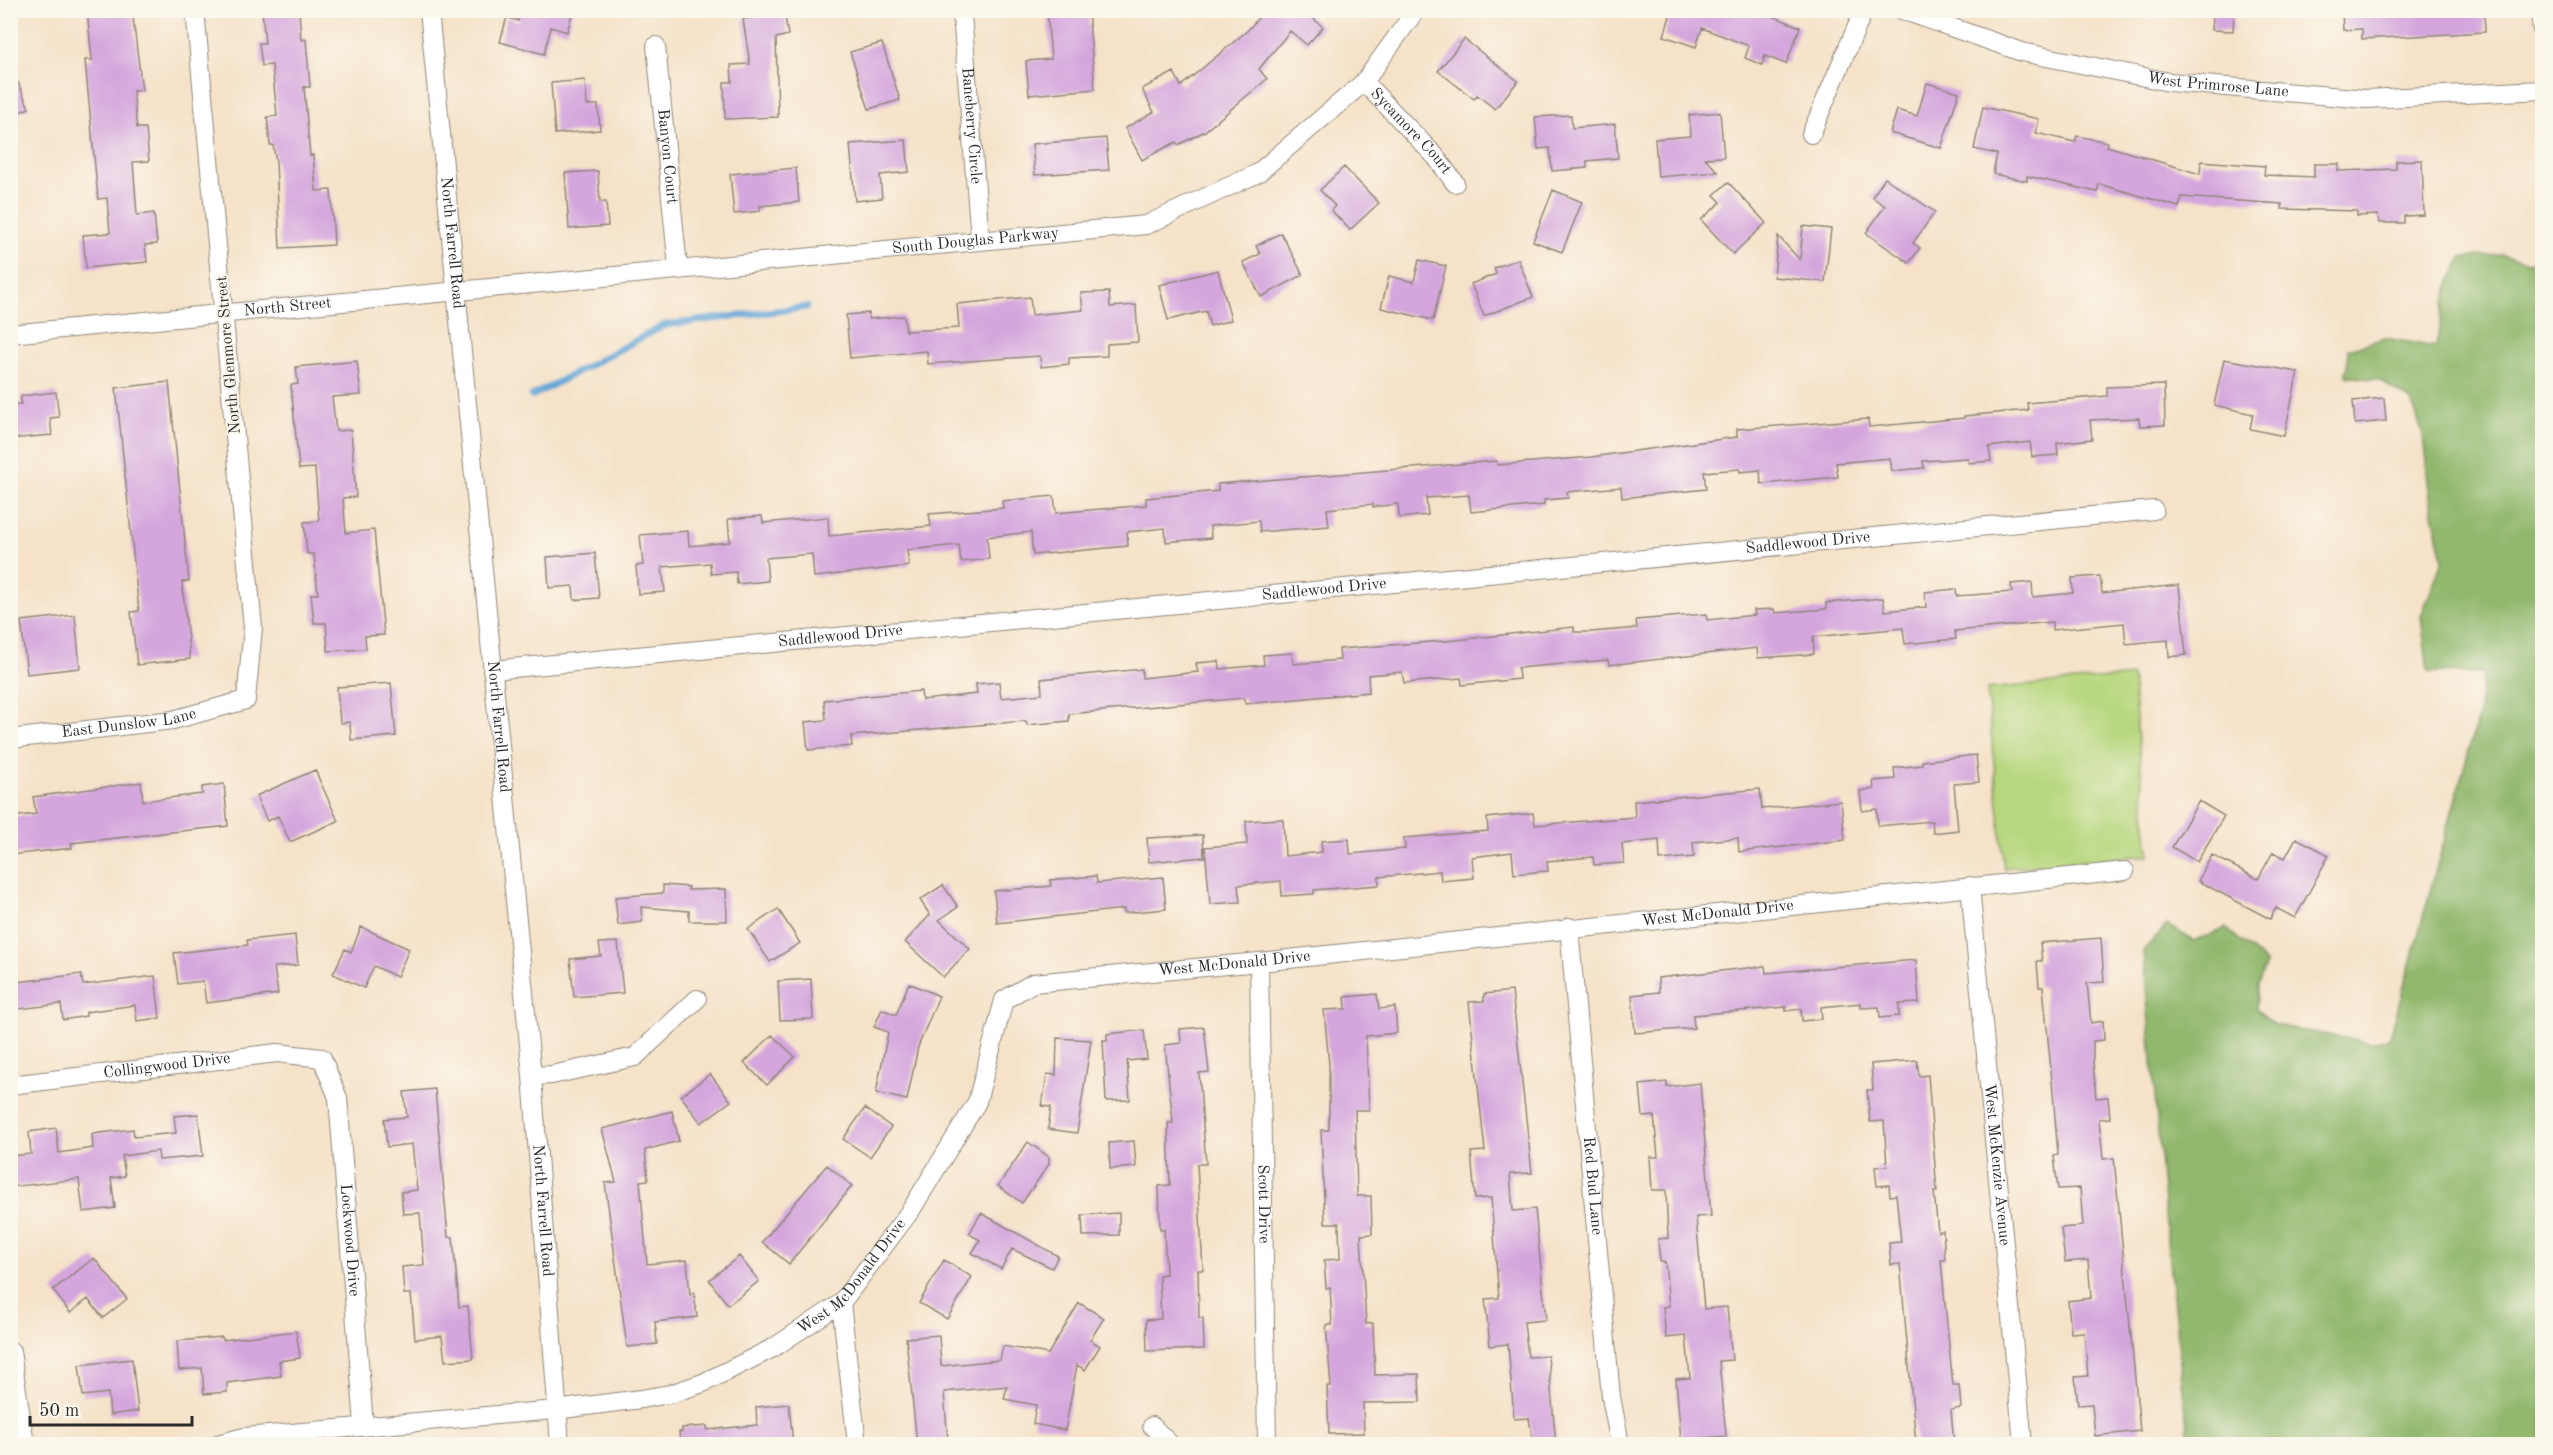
<svg xmlns="http://www.w3.org/2000/svg" width="2553" height="1455" font-family="'Old Standard TT',serif">
  <style>
    .green { fill: #b7d77e; stroke: #718154; stroke-width: 1.5 }
    .forest { fill: #91b86d; stroke: #5e724c; stroke-width: 1.5 }
    .lines { fill: none; stroke-linecap: round; stroke-linejoin: round }
    .stream { stroke: #62a4d6; stroke-width: 7 }
    .building { fill: #d4a6dd }
    .street-casing { stroke: #90867a; stroke-width: 20 }
    .street { stroke: #fff; stroke-width: 18 }
    .labels { text-anchor: middle; dominant-baseline: central; stroke-width: 4.5; stroke-linejoin: round; paint-order: stroke }
    .street-label { font-size: 16px; fill: #2b2b2b; stroke: #fbf7ec }
  </style>
  <rect width="100%" height="100%" fill="#fbf7ec"/>
  <filter id="ink" filterUnits="userSpaceOnUse"><feTurbulence type="fractalNoise" baseFrequency=".0167" numOctaves="2"/><feDisplacementMap in="SourceGraphic" scale="12" xChannelSelector="R" yChannelSelector="G"/><feConvolveMatrix kernelMatrix="1 2 1 2 8 2 1 2 1" color-interpolation-filters="sRGB"/></filter>
  <filter id="wash" filterUnits="userSpaceOnUse"><feTurbulence type="fractalNoise" baseFrequency=".008" numOctaves="4" result="noise"/><feDisplacementMap in="SourceGraphic" scale="24" xChannelSelector="R" yChannelSelector="G"/><feGaussianBlur stdDeviation="1.35" result="paint"/><feColorMatrix in="noise" values="0 0 0 0 0 0 0 0 0 0 0 0 0 0 0 0 0 1.4 0 .05"/><feComposite in="paint" operator="in"/></filter>
  <g filter="url(#wash)">
    <rect width="100%" height="100%" fill="#f5e2c8"/>
    <path class="green" d="M2132 676 2149 855 2004 868 1987 689Z"/>
    <path class="forest" d="M2542 252V1444H2189L2168 1252 2143 951 2167 925 2194 941 2226 928 2266 963 2258 984 2256 1009 2275 1025 2370 1043 2390 1037 2480 710 2483 673 2428 672 2421 616 2443 559 2430 499 2423 435 2412 401 2379 380 2346 376 2348 349 2385 338 2436 347 2449 284 2462 257 2502 255 2530 262Z"/>
    <g class="lines">
      <path class="stream" d="M532 396 665 325 807 307"/>
    </g>
    <g id="blocks">
      <path class="building" d="M87 10H132L142 90 133 91 137 128H146L149 161 133 162 137 215 154 213 157 244 145 245 147 262 86 268 83 235 110 233 107 198 98 199 85 60H92Z
        M262 10H299L301 40 306 39 310 87H304L310 156 313 155 316 191 331 190 334 245 280 248 276 162 273 145H270L267 117 277 116 272 65 262 66 259 43H265Z
        M511 10H573L567 32 551 27 544 54 500 42 507 17 518 21 519 18 510 15Z
        M750 10H784L788 35 776 38 778 117 725 119 724 82H732L731 65 750 64 743 19 751 18Z
        M1047 10H1088L1095 89 1029 95 1026 61 1051 59Z
        M1265 10H1303L1323 27 1307 45 1290 31 1259 69 1267 79 1205 131 1178 145 1176 142 1142 160 1125 128 1154 112 1142 89 1174 72 1181 86 1248 30Z
        M1659 10H1758L1800 27 1786 64 1765 56 1762 65 1745 58 1749 46 1702 28 1696 47 1664 36 1670 16Z
        M2213 10H2234L2233 31 2212 30Z
        M2342 10H2484L2485 32 2362 39V29L2343 30Z
        M1464 39 1518 81 1495 109 1477 95 1474 99 1438 71Z
        M882 43 900 100 869 109 850 52Z
        M10 64 29 108 10 116Z
        M585 80 587 105H598L600 130 555 134 551 83Z
        M1927 83 1959 92 1941 148 1890 133 1897 110 1917 116Z
        M1983 107 2039 119 2036 133 2075 142 2077 136 2108 142 2107 146 2200 174 2201 161 2265 166 2264 175 2314 177V164H2339L2338 171 2396 169V161L2422 160 2424 215 2404 216V223H2379L2378 215 2357 216V211L2282 209V204L2182 197 2179 207 2099 184 2097 192 2027 176V181L1993 174 1997 154 1974 149Z
        M1720 112 1724 157 1705 158 1718 172 1658 177 1655 139 1691 136 1689 115Z
        M1571 115 1572 128 1615 124 1618 158 1587 161V168L1552 171 1550 148 1538 149 1535 117Z
        M1106 138 1109 170 1035 175 1032 144Z
        M906 140 909 172 880 175 882 198 855 201 850 144Z
        M1344 167 1379 203 1350 230 1331 210 1335 206 1320 190Z
        M796 168 799 202 760 206V211L734 214 730 174Z
        M598 171 600 202H606L608 226 569 229 565 173Z
        M1885 178 1935 212 1913 243 1920 248 1909 263 1866 233 1885 206 1872 197Z
        M1728 182 1766 223 1733 254 1701 220 1721 202 1714 195Z
        M1553 190 1582 202 1562 252 1533 241Z
        M1803 226 1831 229 1825 282 1774 277 1778 236 1800 260Z
        M1281 233 1303 275 1261 297 1243 262 1260 254 1256 246Z
        M1518 259 1533 297 1484 316 1471 284 1496 274 1494 268Z
        M1419 260 1446 266 1433 320 1381 308 1389 276 1414 282Z
        M1218 270 1231 320 1210 326 1206 311 1168 320 1159 285Z
        M1109 292 1110 307 1136 305 1138 342 1107 344V356L1069 358V364L1041 367 1040 356 928 364 927 351 850 358 846 315 869 313V319L904 316 906 331 959 328 957 304 1030 297 1032 315 1083 310 1081 293Z
        M2224 359 2298 372 2284 436 2250 429 2253 414 2214 405Z
        M357 361 361 395 332 397 336 431 351 430 356 497 343 498 346 533 374 530 384 635 365 636 366 649 328 651 326 623H314L311 594H318L314 554H307L304 522 319 521 315 468 299 469 291 385 298 384 296 367Z
        M169 382 189 581 182 582 190 659 137 665 131 612 139 611 116 388Z
        M2164 385 2165 425 2140 426 2139 418 2090 420 2092 439 2057 443 2058 455 2032 457 2030 442 1989 447 1991 461 1968 463V458L1923 461 1924 468 1892 471 1890 458 1836 463 1838 477 1761 484 1760 470 1740 472V469L1704 472 1706 489 1622 498 1621 487 1567 492 1568 498 1544 500V505L1471 512 1469 495 1426 498 1428 515 1399 518 1398 504 1373 507V504L1327 509 1329 526 1260 532 1259 521 1210 526 1211 538 1166 542 1165 528 1127 532 1128 546 1033 555 1031 532 987 537 989 559 961 562 959 545 907 550 909 566 814 577 812 554 766 558 768 581 737 584 736 572 711 574 710 563 662 567 665 592 638 594 636 566 643 565 640 535 688 531 689 546 730 542 728 519 762 516 763 523 828 517 829 536 931 526 929 514 1003 508 1002 501 1054 496 1056 513 1146 505V498L1218 491V484L1497 461V465L1591 457 1737 437V429L1868 419 1869 427 1964 418V416L2028 410 2027 403 2107 396V387Z
        M56 392 59 417 50 418 52 435 10 439V405L21 404V396Z
        M2384 398 2386 421 2355 424 2353 401Z
        M595 553 599 598 574 600 573 586 549 588 547 557Z
        M2100 576 2102 593 2179 585 2186 655 2169 657 2168 640 2126 644 2124 623 2052 630V622L1955 631 1956 639 1905 644 1903 628 1813 637 1814 654 1758 658 1757 648 1609 665 1608 660 1518 668 1519 679 1462 685 1461 678 1404 683 1402 672 1368 675 1369 692 1245 704 1244 698 1069 714V721L1027 725 1026 721 851 736 852 746 808 750 805 722 826 720 824 700 921 691 922 700 977 694 976 684 999 682 1001 698 1042 694 1041 679 1142 669V678L1198 672 1196 663 1219 661 1220 669 1264 665 1263 655 1292 653 1293 664 1340 660 1339 649 1457 640 1574 627V632H1591L1637 628 1636 620 1706 614 1707 620 1755 615 1754 610 1774 609 1775 613 1826 609V603L1883 598 1885 611 1926 607 1925 592 1956 589 1957 596 2012 592 2011 584 2032 582 2033 597 2073 593 2072 578Z
        M75 615 80 668 27 674 21 621Z
        M391 683 396 736 351 740 350 722 340 723 337 687Z
        M1976 755 1979 782 1954 784 1958 830 1933 833 1932 821 1878 826 1877 809 1862 811 1860 791 1874 789 1873 781 1895 779 1894 768 1922 765V761Z
        M315 770 338 821 290 842 278 816 267 821 256 796Z
        M141 782 143 801 202 794V787L224 784 228 826 71 843 72 848 10 855V817L36 814 33 797Z
        M1760 789 1762 809 1841 801 1845 840 1739 852 1738 838 1693 842 1694 857 1660 860 1659 840 1622 844 1624 863 1594 865 1593 857 1547 861 1548 871 1514 874 1512 852 1472 857 1474 878 1441 881 1440 871 1379 877V885L1314 890V894L1282 896 1281 881 1238 885 1240 902 1210 904 1205 847 1247 844 1246 821 1283 819 1285 856 1322 852 1321 841 1349 839 1350 854 1405 849 1404 838 1488 831 1487 818 1533 813 1535 825 1635 817 1634 801Z
        M2199 801 2224 816 2197 862 2172 847Z
        M1203 835 1204 857 1149 862 1147 838Z
        M2296 838 2329 855 2295 918 2276 908 2270 919 2198 881 2212 855 2258 879 2273 852 2285 858Z
        M1096 876 1097 883 1163 877 1166 909 1124 913V909L997 923 994 891 1051 886 1050 880Z
        M663 885 689 887 688 890 726 889 727 921H689V911L641 907 642 922 618 925 615 897 663 893Z
        M943 885 958 907 939 920 970 949 943 977 905 942 930 915 920 900Z
        M778 909 800 943 770 962 748 929Z
        M361 927 409 949 397 977 374 966 364 988 333 974 345 949 351 952Z
        M295 935 298 965 274 967 278 994 206 1003 203 981 178 984 174 953 248 945 247 940Z
        M2101 938 2104 982 2087 983 2091 1023 2103 1021 2104 1040 2093 1041V1061L2096 1098 2108 1097 2110 1118 2099 1119 2103 1159 2114 1158 2140 1431 2095 1436 2092 1404 2078 1405 2075 1377 2088 1376 2084 1332 2071 1333 2068 1301 2091 1298 2088 1260 2065 1262 2061 1228 2083 1226 2080 1188 2058 1189 2054 1156 2058 1155 2052 1081 2043 987H2039L2037 961H2042L2040 943Z
        M618 942 623 993 574 997 570 959 601 956 599 943Z
        M1916 960 1919 1003 1899 1004V1016L1880 1018 1879 1007 1861 1008V1003L1821 1007 1822 1019 1802 1021 1801 1009 1786 1011V1007L1693 1015 1694 1028 1635 1033 1632 995 1659 992 1658 978 1765 966 1766 973Z
        M81 974 83 985 155 976 160 1018 137 1021 135 1005 86 1012V1016L63 1020 61 1004 10 1010V983Z
        M811 979 813 1019 780 1020 778 981Z
        M909 983 939 996 918 1047 907 1100 876 1093 888 1032 874 1027 882 1009 896 1015Z
        M1512 991 1532 1173 1510 1174 1513 1211 1535 1209 1546 1320 1524 1322 1528 1357 1548 1356 1556 1444H1533L1529 1418 1514 1419 1508 1344 1490 1346 1485 1299 1499 1298 1491 1198 1475 1199 1471 1152 1485 1151 1469 1002 1484 1001V994Z
        M1377 994 1379 1009 1395 1007 1397 1033 1366 1036 1369 1110H1355L1357 1196H1371L1372 1234 1361 1235 1366 1324 1373 1323 1375 1375 1419 1374 1420 1402 1363 1403 1364 1433 1329 1434 1327 1386H1331L1326 1325H1332L1330 1287 1326 1288 1324 1260 1340 1259 1339 1223H1325L1321 1130H1329V1064L1324 1010 1346 1009 1345 997Z
        M1204 1027 1209 1072 1199 1073 1206 1164H1197L1203 1270H1198L1199 1318H1203L1204 1349 1147 1351 1146 1320 1161 1319 1159 1275 1166 1274 1164 1229H1160L1159 1186 1170 1185 1168 1123H1173L1165 1045 1181 1043 1180 1029Z
        M1144 1030 1147 1059 1127 1061 1130 1100 1106 1101 1103 1040 1107 1041V1034Z
        M772 1035 795 1057 767 1085 744 1063Z
        M1057 1038 1091 1040 1077 1133 1048 1129 1051 1107 1042 1106 1047 1074 1056 1075Z
        M1917 1060 1919 1076 1928 1075 1937 1192H1934L1938 1232 1943 1231 1945 1260H1941L1950 1356 1953 1385H1959L1961 1408 1951 1410 1954 1444H1916L1900 1264 1891 1265 1889 1243 1901 1242 1896 1195 1890 1196 1889 1185 1877 1186 1875 1167 1887 1166 1884 1121 1870 1122 1867 1090H1873L1871 1064Z
        M710 1074 731 1101 701 1123 681 1096Z
        M1667 1082V1087L1700 1083 1711 1216 1696 1217 1704 1309 1727 1307 1732 1360 1719 1361 1726 1436 1681 1440 1676 1379 1690 1378 1686 1336 1666 1338 1663 1307 1669 1306 1665 1262H1660L1658 1239 1668 1238 1666 1190H1652L1650 1157H1658L1654 1116 1643 1117 1640 1085Z
        M435 1089 448 1237H453L459 1307 468 1306 473 1359 445 1361 442 1336 415 1339 411 1294H404L402 1267 424 1265 420 1213 403 1214 401 1192 417 1190 412 1144 387 1147 384 1119 407 1117 404 1092Z
        M865 1108 891 1127 870 1157 843 1139Z
        M672 1111 679 1141 645 1150 648 1180 640 1181 647 1264 687 1260 690 1295 694 1292 697 1317 655 1322 657 1344 627 1347 605 1183 616 1182 602 1129Z
        M198 1114 203 1156 159 1160 158 1151 122 1156 125 1176 111 1178 115 1208 83 1212 79 1179 10 1187V1156L31 1154 29 1132 56 1128 59 1153 93 1148 92 1134 133 1129 134 1137 176 1133 174 1116Z
        M1134 1141 1136 1167 1110 1169 1109 1143Z
        M1028 1142 1049 1157V1164L1022 1203 998 1186Z
        M827 1165 852 1186 789 1264 762 1242Z
        M981 1213 1058 1256 1052 1268 1012 1249 1001 1269 972 1253 980 1240 969 1234Z
        M1119 1213V1235L1083 1236 1082 1215Z
        M739 1256 759 1281 728 1305 709 1280Z
        M94 1258 127 1299 103 1318 88 1299 70 1313 53 1290Z
        M944 1260 972 1277 947 1319 919 1303Z
        M1079 1303 1104 1318 1090 1340 1100 1346 1085 1370 1077 1365 1065 1430 1033 1424 1036 1405 1004 1399 1007 1386 944 1392 948 1442 917 1444 906 1338 939 1335 941 1366 1000 1360 1003 1346 1048 1354Z
        M296 1331 300 1358 279 1361 281 1376 227 1383V1392L204 1394 202 1368 179 1370 177 1341 222 1337 223 1340Z
        M132 1359 138 1411 110 1415 108 1393 83 1396 79 1365Z
        M789 1404 793 1444H680L679 1432H682V1428L707 1426V1430L757 1425 756 1407Z"/>
    </g>
  </g>
  <g filter="url(#ink)">
    <use href="#blocks" fill-opacity="0" stroke="#90867a" stroke-width="1.5"/>
    <g class="lines">
      <defs>
        <g id="street">
          <path id="s1" d="M429 10 532 1076 560 1444"/>
          <path id="s2" d="M1902 10 2022 52 2169 82 2366 99 2542 90"/>
          <path d="M2540 10 2542 30"/>
          <path id="s3" d="M962 14 980 239"/>
          <path id="s4" d="M656 46 678 268"/>
          <path id="s5" d="M1364 82 1435 156 1455 183"/>
          <path d="M1811 134 1864 10"/>
          <path id="s6" d="M10 334 1146 225 1258 173 1364 82 1416 10"/>
          <path id="s7" d="M492 670 2154 510"/>
          <path id="s8" d="M10 739 173 720 246 700 253 628 195 10"/>
          <path id="s9" d="M1970 886 2023 1444"/>
          <path id="s10" d="M1569 927 1611 1397 1620 1444"/>
          <path id="s11" d="M1259 962 1267 1444"/>
          <path d="M532 1076 552 1075 635 1057 697 999"/>
          <path id="s12" d="M10 1085 277 1053 322 1058 338 1098 364 1425"/>
          <path d="M841 1303 857 1444"/>
          <path d="M11 1351 25 1444"/>
          <path d="M1152 1426 1170 1444"/>
          <path id="s13" d="M218 1444 244 1437 555 1410 641 1399 670 1394 703 1383 773 1348 841 1303 911 1210 977 1102 1004 1000 1033 983 1259 962 2125 871"/>
        </g>
      </defs>
      <use href="#street" class="street-casing"/>
      <use href="#street" class="street"/>
    </g>
  </g>
  <g class="labels">
    <g class="street-label">
      <text stroke="none"><textPath href="#s2" startOffset="326">West Primrose Lane</textPath></text>
      <text stroke="none"><textPath href="#s3" startOffset="112">Baneberry Circle</textPath></text>
      <text stroke="none"><textPath href="#s5" startOffset="68">Sycamore Court</textPath></text>
      <text stroke="none"><textPath href="#s4" startOffset="111">Banyon Court</textPath></text>
      <text stroke="none"><textPath href="#s6" startOffset="970">South Douglas Parkway</textPath></text>
      <text stroke="none"><textPath href="#s1" startOffset="234">North Farrell Road</textPath></text>
      <text stroke="none"><textPath href="#s6" startOffset="279">North Street</textPath></text>
      <text transform="translate(229 355) rotate(-95)">North Glenmore Street</text>
      <text stroke="none"><textPath href="#s7" startOffset="1322">Saddlewood Drive</textPath></text>
      <text stroke="none"><textPath href="#s7" startOffset="836">Saddlewood Drive</textPath></text>
      <text stroke="none"><textPath href="#s7" startOffset="350">Saddlewood Drive</textPath></text>
      <text stroke="none"><textPath href="#s8" startOffset="120">East Dunslow Lane</textPath></text>
      <text stroke="none"><textPath href="#s1" startOffset="720">North Farrell Road</textPath></text>
      <text stroke="none"><textPath href="#s13" startOffset="1720">West McDonald Drive</textPath></text>
      <text stroke="none"><textPath href="#s13" startOffset="1234">West McDonald Drive</textPath></text>
      <text stroke="none"><textPath href="#s12" startOffset="158">Collingwood Drive</textPath></text>
      <text stroke="none"><textPath href="#s9" startOffset="280">West McKenzie Avenue</textPath></text>
      <text stroke="none"><textPath href="#s10" startOffset="260">Red Bud Lane</textPath></text>
      <text stroke="none"><textPath href="#s11" startOffset="242">Scott Drive</textPath></text>
      <text stroke="none"><textPath href="#s1" startOffset="1206">North Farrell Road</textPath></text>
      <text stroke="none"><textPath href="#s12" startOffset="500">Lockwood Drive</textPath></text>
      <text stroke="none"><textPath href="#s13" startOffset="676">West McDonald Drive</textPath></text>
    </g>
  </g>
  <rect width="2553" height="1455" fill="none" stroke="#fbf7ec" stroke-width="36"/>
  <path d="M30 1416v9h162v-9" fill="none" stroke="#2b2b2b" stroke-width="3"/>
  <text x="39" y="1416" font-size="18" fill="#2b2b2b" stroke="#fbf7ec" stroke-width="4.5" paint-order="stroke">50 m</text>
</svg>
